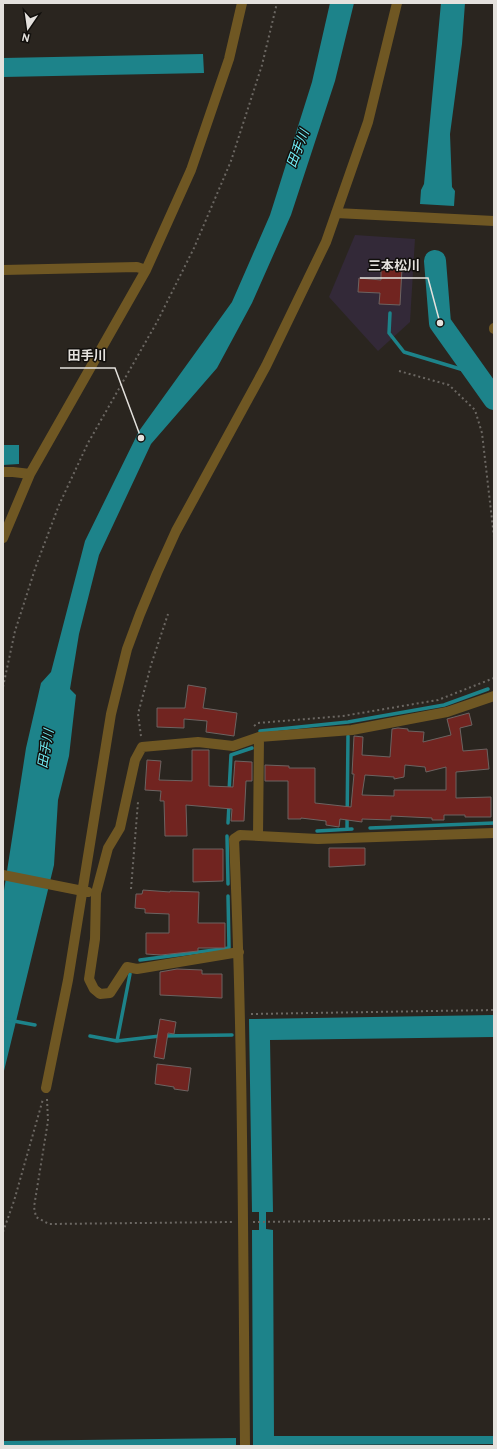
<svg xmlns="http://www.w3.org/2000/svg" width="497" height="1449" font-family="Overpass,'Noto Sans JP',sans-serif">
  <style>
    .industrial { fill: #332938 }
    .water { fill: #1d838a }
    .lines { fill: none; stroke-linecap: round; stroke-linejoin: round }
    .stream { stroke: #1d838a; stroke-width: 3.5 }
    .river { stroke: #1d838a; stroke-width: 22 }
    .building { fill: #712420; stroke: #6c6361; fill-rule: evenodd }
    .path { stroke: #6b6762; stroke-width: 2; stroke-dasharray: 2 3; stroke-linecap: butt }
    .minor { stroke: #6f5723; stroke-width: 10 }
    .labels { text-anchor: middle; dominant-baseline: central; stroke-width: 3; stroke-linejoin: round; paint-order: stroke }
    .water-label { font-size: 13px; font-style: italic; fill: #72eff8; stroke: #110f0c }
    .leader { fill: none; stroke: #e4e1dd; stroke-width: 1.5 }
    .callout-dot { fill: #e4e1dd; stroke: #110f0c; stroke-width: 1.5 }
    .callout-label { font-size: 13px; text-anchor: middle; font-weight: bold; fill: #e4e1dd; stroke: #110f0c; stroke-width: 3; stroke-linejoin: round; paint-order: stroke }
  </style>
  <rect width="100%" height="100%" fill="#2a251f"/>
  <path class="industrial" d="M355 235 415 239 410 322 378 351 329 297Z"/>
  <path class="water" d="M330 3H354L335 81 291 215 252 303 217 368 151 444 99 555 79 634 70 689 76 695 69 756 58 800 54 865 3 1075V897L26 748 41 683 51 672 85 541 139 431 232 302 270 215 312 82Z
    M441 3H465L462 44 450 134 452 187 455 191 454 206 420 204 421 190 424 184Z
    M203 54 204 73 3 77V58Z
    M3 445H19V464L3 465Z
    M494 1015V1037L270 1040 273 1212H266V1229L273 1230 274 1436H494V1444L275 1445 274 1446H253L252 1230H259V1212H252L249 1019Z
    M236 1438V1446H3V1441Z"/>
  <g class="lines">
    <path class="stream" d="M390 313 389 333 404 352 477 374
      M260 731 348 722 444 705 488 689
      M229 792 231 755 252 748
      M228 823 229 804
      M370 828 494 823
      M347 829 348 736
      M317 831 352 829
      M227 836 228 884
      M140 960 229 948 228 896
      M3 1019 35 1025
      M90 1036 117 1041 160 1036 232 1035
      M117 1041 130 974"/>
    <path class="river" d="M435 261 440 323 494 399"/>
  </g>
  <path class="building" d="M381 267 402 268 400 305 379 304 380 293 358 292 359 278 381 280Z
    M188 685 206 688 203 708 237 713 234 736 206 732 207 721 184 719V728L157 727V708H185Z
    M469 713 472 725 460 728 463 751 487 749 489 769 456 772V798L491 797V817H465V815H444V820H432V818L391 816V820L362 819V822L340 819 339 827 326 825V821L301 818V819H288V781H265V765L289 766V768H315V803L351 807 354 774H352L354 736 363 737 362 755 390 757 392 729 398 728 408 729V731L424 732 423 742 451 735 447 719ZM405 765 425 767 426 772 446 767V790H394V796L362 795 365 775 394 777V779L404 777Z
    M192 750H209V786L233 787 235 761 252 762V781H246L244 821H231L232 809 186 805 187 836H165L164 801H160L161 791 145 790 147 760 161 761 159 780 192 781Z
    M329 848H365V865L329 867Z
    M193 849H223V881L193 882Z
    M143 890 170 892V891L199 892 198 923H225V948H198V951L161 955 146 954V933H169V914L145 913V909L135 908 136 894H142Z
    M177 969 202 970V974H222V998L160 995V972Z
    M160 1019 176 1022 174 1034 168 1033 164 1059 154 1057Z
    M157 1064 191 1068 188 1091 174 1089V1087L155 1084Z"/>
  <g class="lines">
    <path class="path" d="M399 371 449 385 475 410 482 433 494 537
      M3 687 15 631 36 566 59 505 88 443 157 322 194 248 231 161 262 65 277 3
      M254 726 258 723 343 716 438 700 494 678
      M141 736 138 714 151 665 168 614
      M131 889 138 802
      M251 1014 494 1010
      M47 1099 48 1121 34 1207 36 1217 49 1224 232 1222
      M253 1222 494 1219
      M3 1232 14 1201 43 1099"/>
    <path class="minor" d="M336 213 494 221
      M3 270 137 267 146 270
      M494 328V329
      M3 472H13L30 474
      M3 538 30 474 146 270 191 170 229 59 242 3
      M258 836 259 737
      M3 875 88 892
      M239 952 137 969 127 967 110 993 100 994 94 989 89 979 95 939 96 893 108 848 120 828 135 760 142 747 198 742 233 746 259 737 352 730 447 712 494 696
      M46 1088 68 980 111 714 127 649 140 614 157 573 176 531 266 366 326 242 368 122 397 3
      M245 1446C243 1244 243 1041 234 839L240 835 318 839 494 833"/>
  </g>
  <g class="labels">
    <g class="water-label">
      <text transform="translate(299 149) rotate(-69)">田手川</text>
      <text transform="translate(47 749) rotate(-80)">田手川</text>
    </g>
  </g>
  <path class="leader" d="M440 323L428 278H360M141 438L115 368H60"/>
  <g class="callout-dot">
    <circle cx="440" cy="323" r="4"/>
    <circle cx="141" cy="438" r="4"/>
  </g>
  <g class="callout-label">
    <text x="394" y="270">三本松川</text>
    <text x="87" y="360">田手川</text>
  </g>
  <rect width="497" height="1449" fill="none" stroke="#e4e1dd" stroke-width="8"/>
  <g transform="translate(28 28) rotate(193)" stroke="#110f0c" stroke-width="3" paint-order="stroke">
  <path d="M0-3L7 15L0 10L-7 15Z" fill="#e4e1dd"/>
  <text y="-6" font-size="11" font-weight="bold" text-anchor="middle" fill="#e4e1dd">N</text>
  </g>
</svg>
